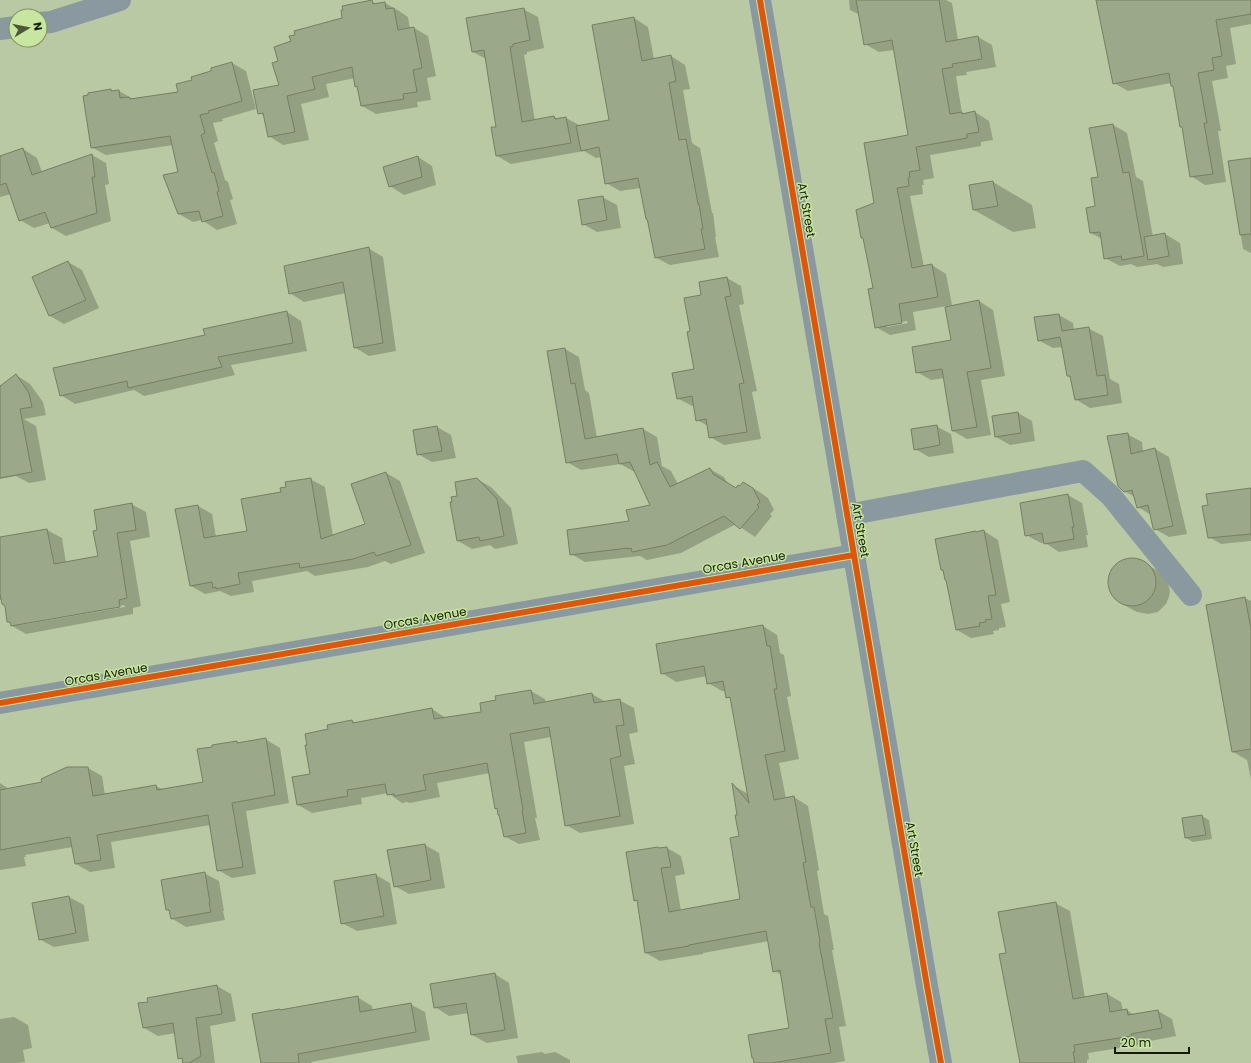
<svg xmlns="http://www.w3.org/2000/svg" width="1251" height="1063" font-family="Poppins,sans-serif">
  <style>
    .shadow { fill: #0003; fill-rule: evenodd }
    .building { fill: #9ba88a; stroke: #748061 }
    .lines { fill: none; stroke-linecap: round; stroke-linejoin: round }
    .minor { stroke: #89999f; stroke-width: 22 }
    .cycleway-casing { stroke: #c8e69f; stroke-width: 8 }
    .cycleway { stroke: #dd560c; stroke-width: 6 }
    .labels { text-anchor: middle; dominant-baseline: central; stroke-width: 3; stroke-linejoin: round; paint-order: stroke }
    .street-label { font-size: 12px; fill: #121c02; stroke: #c8e69f }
  </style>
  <rect width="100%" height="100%" fill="#b9c9a3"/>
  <path class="shadow" d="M849 0H946L952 3 958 40 978 37 992 45 996 67 966 72 967 75 956 76 962 113 964 114 975 112 989 121 993 140 981 142V146L930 155 934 178 923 180 924 185H922L923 194 910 196 924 267 932 265 946 274 952 305 913 312 916 330 890 335 876 327 874 289 875 204 909 136 894 50 879 52 865 44 860 15 850 10ZM907 321 908 323 887 327V324Z
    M1097 0H1251V24L1230 28 1236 64 1226 66 1228 78 1212 81 1221 131H1218L1226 182 1205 185 1191 176 1183 128 1181 127 1174 87 1172 85 1171 83 1128 91 1114 83Z
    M372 1 377 5 385 3 399 11 408 17 410 29 414 28 428 36 436 76 427 78 431 100 417 102 418 107 376 114 362 106 358 87 356 86 355 78 326 84 329 97 301 104 309 140 283 145 269 136 265 116 259 113 280 86V62L292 41 344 18Z
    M523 9 538 17 544 48 527 52V54L524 55 535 121 554 117 558 119 566 118 581 126 611 121 634 18 648 27 654 59 671 56 685 65 690 89 683 90 692 143 700 148 712 213H713L716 237H715L719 257 670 265 655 257 641 188 620 191 606 183 601 157 596 158 584 151 511 164 497 156 492 128 497 127 486 59 473 52Z
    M232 63 246 71 256 109 222 119 223 121 213 123 218 141 214 143 225 180 228 182 233 199 230 200 237 224 217 230 202 220 193 222 179 214 180 173 173 145 106 155 91 147 111 90 114 92 119 91 133 99 180 92 193 80Z
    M1113 125 1127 133 1136 177 1143 181 1153 237 1165 234 1180 243 1183 264 1163 267 1157 264 1137 267 1131 264 1120 266 1105 258 1102 239 1091 233 1097 207 1099 178 1090 129Z
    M23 149 37 158 42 172 92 155 106 163 109 184 105 185 111 221 66 236 52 228 50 223 34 228 20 220 11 194 0 197V157Z
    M418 157 432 166 436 185 404 195 390 186Z
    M1251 159V253L1243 249 1229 162Z
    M993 182 1032 205 1036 228 1013 232 974 210Z
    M602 197 617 205 621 228 597 232 583 224Z
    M368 248 383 257 396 351 369 356 354 347 346 293 304 302 290 293Z
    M68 262 82 270 99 308 64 324 50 316Z
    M727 278 741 286 744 304 739 305 757 391 752 392 761 439 724 445 710 437 708 426 697 420 695 406H692L677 398 695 370 692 332 702 295Z
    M979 301 993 310 1005 376 981 380 991 435 967 439 953 431 945 378 931 380 917 372 952 341 946 308Z
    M287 312 301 321 307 351 231 365 235 375 144 396 134 390 75 404 61 395 206 336Z
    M1059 315 1073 323 1074 330 1088 328 1103 336 1110 379 1119 384 1122 403 1090 408 1075 399 1072 378 1068 376 1063 347 1053 348 1038 340 1035 318Z
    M565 349 579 357 585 390 589 393 597 438 643 429 657 437 662 466 671 471 678 484 710 469 724 477 728 484 737 489 740 488 743 483 758 491 768 498 774 510 770 514 772 516 755 537 736 524 681 553 647 560 640 556 585 562 571 554 630 522 652 506 635 472 620 464 581 470 567 462Z
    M16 375 30 384 43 402 46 415 24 419 36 426 46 480 29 483 16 476 0 479V422L22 418 10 411 0 398V387Z
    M1018 413 1032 421 1035 441 1010 445 996 437Z
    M936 426 951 434 954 453 929 457 915 449Z
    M437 427 451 435 456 458 432 462 418 454 414 430Z
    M1127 434 1142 442 1143 452 1155 449 1169 457 1187 534 1169 537 1155 529 1151 515 1138 507 1135 497 1124 491Z
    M386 473 400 481 425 553 391 564 385 561 368 567 315 576 307 571 252 581 254 592 231 596 220 591 205 594 191 586 198 506 212 514 216 537 248 532 282 493 310 479 325 487 333 536 366 525Z
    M477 479 491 487 511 508 518 544 495 549 490 545 472 549 458 541V497Z
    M1251 489V541L1221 544 1209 537V505Z
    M1068 495 1082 503 1088 535H1086L1088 547 1059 552 1045 543H1041L1026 535Z
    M131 504 146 512 150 537 130 541 141 606 133 608V614L26 634 12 626 11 623 8 622 5 605 2 600H0V538L47 530 62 538 66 563 99 557ZM124 605 125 607 20 625V623Z
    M984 531 998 540 1010 602 1001 604 1006 627 999 628V630L993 631 994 634 971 638 957 630 947 580 944 571 942 570 977 533Z
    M1130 559H1137L1160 572 1167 579 1170 591 1169 597 1166 604 1158 612 1148 614 1137 612 1122 604 1114 597 1109 582 1111 572 1114 567 1124 561Z
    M1245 598 1251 601V779L1247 760 1233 752Z
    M763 626 777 635 780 653 784 655 791 696 787 697 799 759 779 763 786 799 794 797 808 806 819 870 817 871 824 914 828 916 834 950H832L846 1026 839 1027 845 1061 834 1063H754L790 1029 782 975 774 971 769 941 703 953V954L660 961 646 953 638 902 635 900 660 849 667 848 681 856 685 874 675 876 681 911 741 900 740 837 739 815 733 785 748 794 731 699 727 697 726 691H722L708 683 707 676 676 682 662 673Z
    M531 691 545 699 546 702 592 694 606 702 619 700 634 708 638 732 629 734 635 764 624 766 634 824 580 833 566 825 551 737 524 742 537 818H535L540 840 519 844 504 836 498 809 496 808 490 773 437 783 440 797 410 803 407 802 402 803 388 793 361 798 362 804 312 813 298 805 312 775 329 730 352 721 356 723 432 709 446 718 482 713 497 701Z
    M265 739 280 748 289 803 246 811 256 874 232 878 218 870 210 825 111 842 115 868 90 872 76 864 73 847 25 855 26 857H24L26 866 0 870V783L9 789 43 783 88 768 102 776 105 795 156 786 164 790 204 783 236 742 240 744Z
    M1202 816 1209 820 1212 839 1193 842 1186 838Z
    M425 845 439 853 445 888 409 894 395 886Z
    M204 873 219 881 224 911H223L225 920 186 927 171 918 170 911 167 909Z
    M376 875 390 883 397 924 357 931 342 923Z
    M69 897 84 905 89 941 54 947 39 939 33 904Z
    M1055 903 1070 911 1085 998 1107 994 1121 1002 1123 1011 1127 1010 1134 1015 1158 1011 1172 1019 1176 1036 1145 1042V1044L1088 1053 1089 1059 1087 1060V1063H1021L1007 953Z
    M495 974 509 983 518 1038 487 1043 472 1035 469 1013 449 1016 435 1007Z
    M217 986 231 994 236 1021 210 1026 215 1063H184V1060L179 1058 176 1033 158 1036 144 1028 149 1002Z
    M357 997 372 1006 373 1011 410 1004 425 1012 430 1040 311 1062 312 1063H262Z
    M14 1017 28 1025 32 1048 23 1050 25 1062 18 1063H0V1019Z
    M542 1052 545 1054 555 1052 570 1060V1063H518L516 1056Z"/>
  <path class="building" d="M372 0 373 4 385 2 386 9 394 8 398 30 414 27 422 68 413 70 417 92 403 94 404 99 361 106 357 86 355 87 352 67 312 77 315 89 287 96 295 132 268 137 263 113 258 114 253 90 279 85 272 63 278 61 274 47 291 41 289 36 295 35 294 31 342 18 341 10H343L342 6Z
    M856 0H939L946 42 978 36 982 59 952 64 953 67 942 69 950 114 962 112V114L975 111 979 132 967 134V138L916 147 920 170 909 172 910 177 908 178 909 186 897 188 912 268 932 264 938 297 899 304 902 323 875 328 868 289 873 288 863 238H861L856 210 874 203 864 143 908 135 892 40 864 45Z
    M1096 0H1251V14L1216 20 1222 56 1212 58 1214 70 1198 73 1207 123H1204L1213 174 1190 177 1182 127H1180L1173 86H1171L1169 73 1113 84Z
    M524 8 530 40 513 44V46L510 47 522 122 554 116 555 119 566 117 571 143 496 156 491 127H496L484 50 472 52 466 18Z
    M634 17 642 61 671 55 676 81 669 83 679 140 686 139 698 204H699L703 229H701L705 249 655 258 648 223 647 219H646L638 178 605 184 599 147 581 151 576 126 609 120 592 25Z
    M232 62 242 101 208 111 209 113 200 115 205 133 201 135 212 173 214 172 219 191 217 192 223 216 202 222 199 211 178 214 163 175 178 172 170 136 91 148 83 96 88 95V93L111 89V91L119 90 120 98 129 97 130 99 178 92 176 84 192 80 191 77 211 71V68Z
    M1113 124 1123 173 1129 172 1144 256 1122 260 1121 256 1104 259 1100 232 1090 233 1086 208 1095 206 1091 178 1098 177 1089 128Z
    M23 148 32 175 92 154 95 177H92L97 213 51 228 45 212 19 221 6 183 0 185V156Z
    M418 156 422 177 389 187 383 167Z
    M1251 158V234L1240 235 1228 161Z
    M993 181 998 206 973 210 969 185Z
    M603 196 607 220 582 225 578 200Z
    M1165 233 1169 256 1148 260 1144 237Z
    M369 247 383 343 354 348 343 282 289 294 284 266Z
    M68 261 86 300 49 316 32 277Z
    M727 277 731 296 725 297 744 383 739 384 747 432 709 438 706 419 696 421 692 396 677 399 672 373 694 369 687 332 690 331 684 298 701 295 699 282Z
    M979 300 991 368 967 372 977 427 952 431 942 369 916 373 912 347 951 340 945 307Z
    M287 311 293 343 218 357 222 367 159 381 128 388 127 381 60 396 53 368 205 335 203 329Z
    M1059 314 1062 331 1089 327 1097 376 1105 375 1108 395 1075 400 1070 376H1067L1060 337 1038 341 1034 317Z
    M565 348 571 384 575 383 585 439 643 428 650 465 657 462 670 487 710 468 713 474 736 488 738 485 740 486 743 482 753 488 760 502 757 505 759 507 740 529 724 516 667 545 632 552 631 548 628 549V548L570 555 567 530 629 521 626 510 650 505 630 462 619 464 617 454 566 463 547 351Z
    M16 374 29 393 32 407 20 409 32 472 0 478V386Z
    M1018 412 1021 433 995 437 992 416Z
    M937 425 940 445 914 450 911 429Z
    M437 426 442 451 417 455 413 430Z
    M1128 433 1131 454 1155 448 1173 526 1154 530 1153 528 1148 505 1137 508 1132 490 1124 492 1118 486 1107 436Z
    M386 472 411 545 376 556 374 552 353 559 300 568 299 563 238 573 240 584 216 589V587L213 588 212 582 190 586 175 509 198 505 204 538 247 531 241 499 281 492 280 488 286 487 285 482 311 478 321 539 365 524 351 484Z
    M477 478 497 499 504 536 480 541 479 537 457 541 450 502H452L451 497 457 496 455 482Z
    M1251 488V534L1208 538 1202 506 1208 505 1206 494Z
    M1068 494 1074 527H1072L1074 539 1044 544 1042 533 1025 536 1020 503Z
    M132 503 136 530 117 533 127 598 119 600 120 607 11 626 10 622H7L5 606 2 604 0 594V537L47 529 54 564 98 556 93 531 97 530 94 510Z
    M984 530 996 595 988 596 992 619 985 620 986 622 979 623 980 626 956 630 946 580H945L943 570H941L935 539 976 531V532Z
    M1108 582a24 24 0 1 1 48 0a24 24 0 1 1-48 0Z
    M1245 597 1251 629V749L1232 752 1206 605Z
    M763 625 767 646H770L777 689H774L785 751 765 755 774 800 794 796 806 862 803 863 811 907H814L820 942 819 943 833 1018 825 1019 831 1053 772 1063H754L753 1058H752L748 1035 789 1028 780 970 773 972 766 931 689 945V946L645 953 637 900 634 901 626 852 658 847 659 848 667 847 671 867 661 868 669 912 740 899 730 838 739 836 735 815H737L732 783 749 803 730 697 726 698 723 681 707 684 704 666 661 674 656 644Z
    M531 690 534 704 592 693 594 703 620 699 624 725 616 726 621 756 610 759 620 816 565 826 549 727 510 734 523 810 522 811 526 833 504 837 499 815H498L497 808 495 809 487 763 423 775 426 790 395 796 394 794 387 795 385 784 347 790 348 796 297 805 292 777 310 774 305 745H307L305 734 328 729 327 725 352 720 353 723 432 708 434 719 481 712 480 703 496 700 495 696Z
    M266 738 275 795 232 803 243 867 217 871 208 815 97 835 101 860 75 864 70 837 0 850V790L42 782 41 779 67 767H88L93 796 156 785 157 790 203 782 197 749 212 747V745L237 741V743Z
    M1202 815 1206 835 1185 838 1182 818Z
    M425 844 431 880 394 887 387 850Z
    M205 872 210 903H209L211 912 171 919 169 910H166L161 880Z
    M376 874 384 916 341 924 334 881Z
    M69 896 76 933 39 940 32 903Z
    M1056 902 1073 999 1107 993 1110 1012 1127 1009 1128 1015 1158 1010 1162 1028 1131 1034 1132 1036 1074 1045 1075 1052H1073L1075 1063H1020L999 954 1006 953 998 912Z
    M495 973 505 1030 471 1035 466 1003 434 1008 430 984Z
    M217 985 222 1014 196 1018 201 1056 189 1063H183L182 1058 178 1059 173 1023 143 1028 138 1003 148 1002 147 998Z
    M358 996 360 1012 411 1003 416 1032 298 1054 299 1063H261L252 1014 280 1009V1010Z"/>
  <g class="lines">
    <path class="minor" d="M760 0 927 986 941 1063
      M40 23 51 22 120 0
      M0 29 16 27
      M847 515 1083 471 1111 496 1191 595
      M0 703 854 555"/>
    <defs>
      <path id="cycleway" d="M760 0 927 986 941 1063
        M0 703 854 555"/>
    </defs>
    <use href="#cycleway" class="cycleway-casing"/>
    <use href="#cycleway" class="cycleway"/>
  </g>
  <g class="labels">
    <g class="street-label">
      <text transform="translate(807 210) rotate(80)">Art Street</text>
      <text transform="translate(861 530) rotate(80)">Art Street</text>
      <text transform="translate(744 562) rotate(-10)">Orcas Avenue</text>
      <text transform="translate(425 618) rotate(-10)">Orcas Avenue</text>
      <text transform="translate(106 674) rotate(-10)">Orcas Avenue</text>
      <text transform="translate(915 849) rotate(80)">Art Street</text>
    </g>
  </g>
  <g transform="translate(28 28) rotate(80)"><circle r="19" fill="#c8e69f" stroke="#7f9560"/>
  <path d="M0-3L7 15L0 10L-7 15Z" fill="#4c593a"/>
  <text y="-6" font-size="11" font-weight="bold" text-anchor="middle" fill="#121c02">N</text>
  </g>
  <path d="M1115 1047v6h74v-6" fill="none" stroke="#121c02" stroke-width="2"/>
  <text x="1121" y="1047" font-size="12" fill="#121c02" stroke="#c8e69f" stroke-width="3" paint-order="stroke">20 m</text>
</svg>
